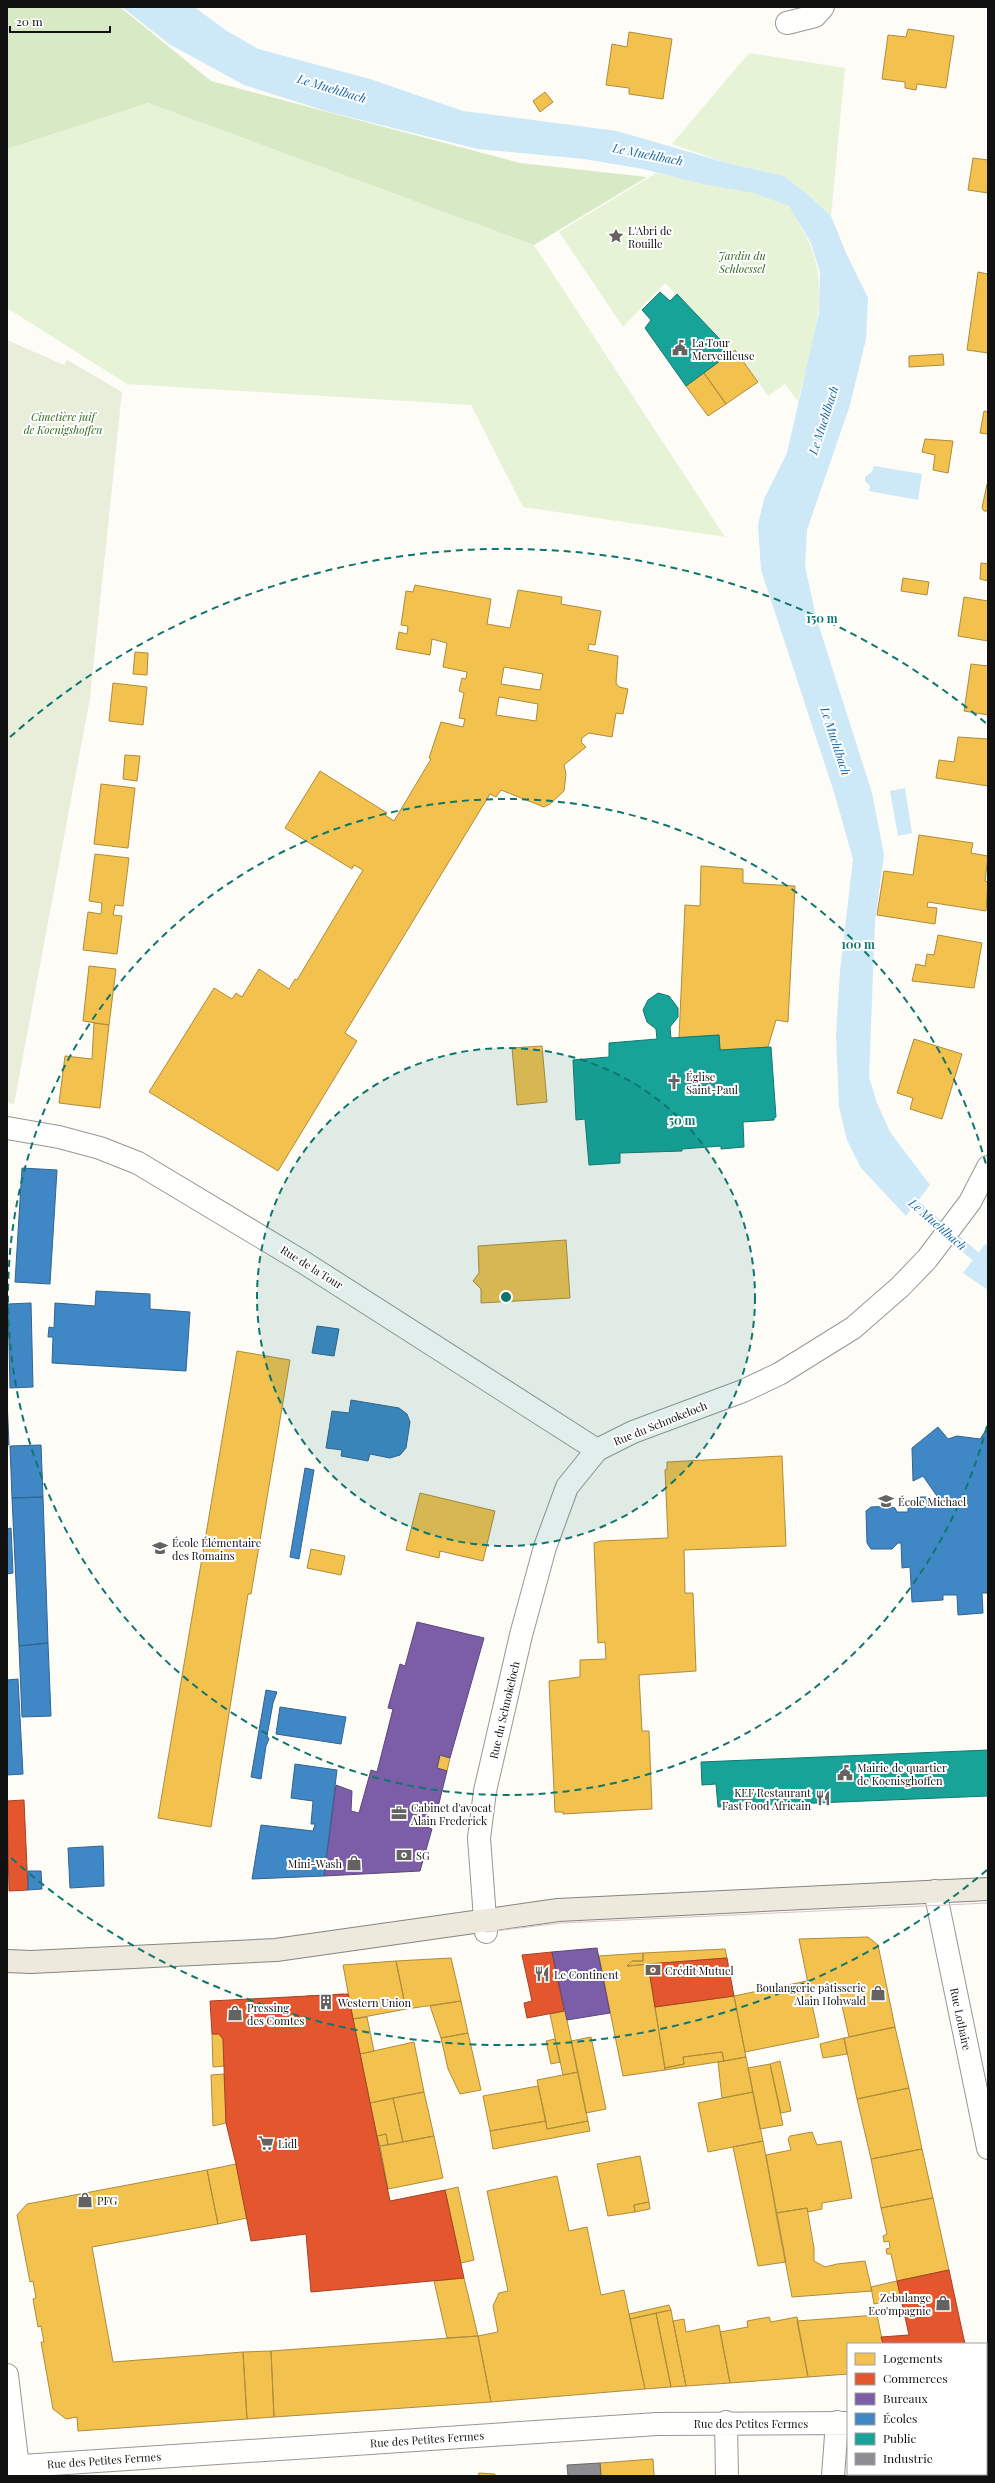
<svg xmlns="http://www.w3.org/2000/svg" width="995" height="2483" font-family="'Playfair Display',serif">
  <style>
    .green { fill: #e7f3d7 }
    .forest { fill: #d8eac5 }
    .cemetery { fill: #e9eedb }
    .water { fill: #cde8f7 }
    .homes { fill: #f2c14e; stroke: #ae8c3c; fill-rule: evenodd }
    .shops { fill: #e4572e; stroke: #a54225 }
    .offices { fill: #7b5ea7; stroke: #5b477a }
    .schools { fill: #3f88c5; stroke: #31648f }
    .public { fill: #17a398; stroke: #157770 }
    .industry { fill: #8d8d92; stroke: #68686b }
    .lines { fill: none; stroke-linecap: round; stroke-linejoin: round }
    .stream { stroke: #cde8f7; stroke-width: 10 }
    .minor-casing { stroke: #979795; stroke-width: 24 }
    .major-casing { stroke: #858482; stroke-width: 24 }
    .minor { stroke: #fffffe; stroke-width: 22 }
    .major { stroke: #ede9dc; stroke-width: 22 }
    .tram { stroke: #d9c6c7; stroke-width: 1 }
    .ring { fill: none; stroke: #0f766e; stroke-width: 2; stroke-dasharray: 7 5 }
    .labels { text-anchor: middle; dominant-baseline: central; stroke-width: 4; stroke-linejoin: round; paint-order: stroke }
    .poi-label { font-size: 11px; fill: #111; stroke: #fff; text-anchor: start }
    .park-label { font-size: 11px; font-style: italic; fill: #2f6b1f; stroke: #fff }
    .street-label { font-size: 11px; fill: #111; stroke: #fff }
    .water-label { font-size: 12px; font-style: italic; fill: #1768a6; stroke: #fff }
    .centre { fill: #0f766e; stroke: #fff; stroke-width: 2 }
    .ring-label { font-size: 12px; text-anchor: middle; font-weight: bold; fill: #0f766e; stroke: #fff; stroke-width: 4; stroke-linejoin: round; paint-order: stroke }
  </style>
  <rect width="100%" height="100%" fill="#fdfcf7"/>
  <path class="green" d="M749 53 845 68 831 216 805 192 784 176 727 163 672 144Z
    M148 103 534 245 725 537 523 507 471 405 127 384 7 308V149Z
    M656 173C687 180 764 189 788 206 794 210 798 223 802 229 836 285 812 343 798 401L785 384 768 396 736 349 732 351 665 283 623 327 559 232Z"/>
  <path class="forest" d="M7 7H120L211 81 520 163 647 177 534 245 148 103 7 149Z"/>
  <path class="cemetery" d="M7 340 64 365 67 360 122 392 90 698 14 1104 7 1103Z"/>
  <path class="water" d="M122 7H194L227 31 258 49 370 79 463 111 617 131 727 163 784 176 805 192 831 216 846 253 868 298 866 339 850 405 807 530 805 566 816 617 872 793 884 855 875 922 869 1077 877 1103 890 1132 930 1185 906 1216 861 1168 847 1140 839 1107 836 1035 840 971 853 859 834 792 761 570 758 525 764 499 787 453 819 313 820 272 811 243 789 206 754 193 703 184 643 169 584 159 478 149 329 112 244 85 169 44Z
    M874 466 922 474 918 500 869 491 870 486 865 481V477L872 472Z
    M905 788 912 833 898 836 890 791Z
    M985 1244 988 1247V1290L963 1273Z"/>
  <path class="homes" d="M908 29 954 36 946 88 917 84 916 90 905 88V82L882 79 888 35 906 37Z
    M629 32 672 39 663 99 629 94V88L606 85 612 44 627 47Z
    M545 92 553 102 540 112 533 101Z
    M973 158 988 160V193L968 190Z
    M978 272 988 274V353L967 350Z
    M735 350 758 382 726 404 704 373Z
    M943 354 944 365 909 367V356Z
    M704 373 726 404 708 416 686 386Z
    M984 411 988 412V434L980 433Z
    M925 439 953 441 948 473 933 470 935 455 922 452Z
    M987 484H988V511H984L982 508Z
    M981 563 988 564V581L980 579Z
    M903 578 929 582 927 595 901 591Z
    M415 585 491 599 487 624 510 628 518 590 562 597 561 604 601 611 595 645 589 644 588 650 618 656 616 683 619 687 628 689 623 714 616 713 612 737 589 733 582 738 581 742 586 747 564 765 566 774 564 791 550 804 544 807 501 790 496 797 490 794 345 1033 357 1041 278 1171 149 1092 214 988 232 999 236 993 242 997 259 969 289 989 295 979 297 980 363 870 354 865 352 869 285 828 320 771 387 813 385 815 394 821 431 759 429 758 441 722 463 727 465 719 459 718 464 693 459 691 462 678 466 679 467 672 443 667 447 643 432 639 430 655 396 649 399 632 407 634 408 626 401 625 406 591 413 592ZM504 667 543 674 540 690 501 684ZM499 697 538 704 536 721 496 715Z
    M964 597 988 601V641L958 636Z
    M135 652 148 653 147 675 133 674Z
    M971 664 988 666V715L964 711Z
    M113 683 147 687 143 725 109 721Z
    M958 737 988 739V786L936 778 939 760 954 762Z
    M125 755 140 756 137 781 123 779Z
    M101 784 135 788 128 848 94 844Z
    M919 835 973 843 971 853 988 856 985 881 988 882 986 911 928 902 927 907 937 908 935 924 877 915 884 871 913 875Z
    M95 854 129 858 123 906 115 905 113 915 122 916 117 954 83 950 88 912 101 914 102 903 89 901Z
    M701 866 743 869V883L795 886 788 1022 776 1020 768 1047 720 1050 719 1035 679 1038 685 905 700 906Z
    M938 935 982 943 974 988 912 981 916 964 925 966 927 954 934 955Z
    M89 966 116 969 109 1025 83 1021Z
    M94 1023 109 1025 100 1108 59 1103 65 1056 92 1059Z
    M914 1039 962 1054 942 1119 910 1109 913 1098 897 1093Z
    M542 1046 547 1102 517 1105 512 1048Z
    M566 1240 570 1298 481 1303V1289L473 1281 479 1273 478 1246Z
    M237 1351 290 1360 251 1594H248L211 1827 158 1818Z
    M782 1456 786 1546 684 1550 685 1593H693L696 1671 639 1675 642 1731H649L652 1809 563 1814V1812H555L549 1681 580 1677V1660L606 1659 605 1642 598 1643 594 1543 601 1541 668 1538 665 1470 667 1469V1462Z
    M420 1493 495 1511 483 1561 440 1551 439 1558 406 1550Z
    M311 1549 345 1556 341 1575 307 1568Z
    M440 1755 450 1758 447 1771 437 1768Z
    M868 1937 878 1945 895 2027 849 2037 838 1988 831 1983 809 1988 799 1939Z
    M725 1949 727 1958 627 1966 632 1961H643V1953Z
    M643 1953V1961H632L627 1966 648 1964 665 2070 623 2076 599 1956Z
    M451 1958 461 2001 406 2009 396 1961Z
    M396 1961 406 2009 353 2019 343 1965Z
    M807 1981 819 2037 745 2052 734 1996Z
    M344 1994 346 2007 307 2009 306 1996Z
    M734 1996 746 2057 724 2061 722 2052 683 2057 684 2064 665 2068 655 2007Z
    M461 2001 468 2033 441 2038 430 2006Z
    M565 2011 578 2072 563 2075 550 2014Z
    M367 2017 374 2051 360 2054 353 2019Z
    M895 2027 909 2088 857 2099 844 2038Z
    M468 2033 481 2090 460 2094 448 2069 441 2038Z
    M212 2034H219L223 2039 224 2066 213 2067Z
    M591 2037 606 2109 586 2113 571 2041Z
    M844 2038 847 2054 823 2058 820 2044Z
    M555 2039 560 2062 551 2064 546 2041Z
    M414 2042 424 2092 370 2103 360 2054Z
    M722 2052 724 2061 665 2070V2068L684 2064 683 2057Z
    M746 2057 753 2092 722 2098 718 2062Z
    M780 2061 791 2111 781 2113 770 2064Z
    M770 2064 783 2125 760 2129 748 2068Z
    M578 2072 588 2121 547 2129 537 2080Z
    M224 2074 226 2123 213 2126 211 2075Z
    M538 2086 546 2121 490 2131 483 2096Z
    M909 2088 922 2149 871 2159 857 2099Z
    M424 2092 434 2136 403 2142 393 2098Z
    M753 2092 763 2141 708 2152 698 2103Z
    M393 2098 403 2142 388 2145 386 2134 377 2136 370 2103Z
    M546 2121 547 2129 588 2121 590 2131 493 2149 490 2131Z
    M812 2132 817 2145 841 2141 852 2198 822 2203V2209L808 2212 807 2208 776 2213 766 2155 791 2150 788 2139 790 2136Z
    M386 2134 388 2145 380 2146 377 2136Z
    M434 2136 443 2178 388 2189 380 2146Z
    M763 2141 786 2262 758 2266 733 2147Z
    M922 2149 933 2198 881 2208 871 2159Z
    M640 2156 649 2202 634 2205 635 2212 608 2216 597 2164Z
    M236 2164 247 2218 218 2224 207 2170Z
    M207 2170 218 2224 92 2247 113 2362 243 2352 247 2419 78 2431 77 2417 66 2419 53 2409 41 2342H44L41 2326 38 2327 33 2299 36 2298 33 2281 30 2282 17 2215 27 2204Z
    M557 2176 569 2231 587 2227 601 2295 624 2290 645 2389 491 2402 478 2336 498 2332 493 2306 499 2293 508 2291 487 2191Z
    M458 2187 474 2260 461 2263 445 2190Z
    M933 2198 949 2270 897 2281 891 2254H887L886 2249 890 2248 889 2241 884 2242 883 2236 887 2234 881 2208Z
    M649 2202 650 2209 635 2212 634 2205Z
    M807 2208 814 2248V2261L825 2267 837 2264 865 2261 872 2291 792 2297 776 2213Z
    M464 2278 478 2336 447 2338 434 2281Z
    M897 2281 901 2298 874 2304 871 2287Z
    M669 2305 671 2310 630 2319 629 2314Z
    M671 2310 673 2321 686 2386 671 2387 656 2313Z
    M656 2313 671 2387 645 2389 630 2319Z
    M877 2315 883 2344H848V2374L808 2377 797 2321Z
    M769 2317 771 2322 797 2317 808 2377 730 2383 720 2332 748 2327 747 2321Z
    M684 2319 686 2332 719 2325 730 2383 686 2386 673 2321Z
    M478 2336 491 2402 274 2417 271 2351Z
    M271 2351 274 2417 247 2419 243 2352Z
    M653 2459 654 2476H601L600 2463Z
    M479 2473 495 2474V2476H478Z"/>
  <path class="shops" d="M24 1800 28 1890 9 1891 7 1801Z
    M552 1952 564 2011 527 2018 524 2003 532 2001 522 1955Z
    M727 1958 734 1996 655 2007 648 1964Z
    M348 1994 390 2201 445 2190 464 2278 311 2292 306 2234 251 2241 236 2164 226 2123 223 2039 219 2034H212L210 2001Z
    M949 2270 965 2344H883L881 2337 909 2335 897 2281Z"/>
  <path class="offices" d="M417 1622 484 1638 450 1758 440 1755 437 1768 447 1771 438 1807 430 1805 424 1826 432 1829 420 1871 324 1876 336 1785 352 1791 351 1811 359 1813 371 1770 377 1772 393 1709 388 1708 400 1664 405 1666Z
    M597 1948 610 2013 567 2020 552 1952Z"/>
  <path class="schools" d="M22 1168 57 1170 50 1284 15 1282Z
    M96 1291 150 1294V1309L190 1312 186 1371 52 1363 53 1337H48L49 1327 54 1328 55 1303 95 1306Z
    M31 1303 33 1387 10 1388 8 1304Z
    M317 1326 339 1329 334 1356 312 1353Z
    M7 1400 9 1445H7Z
    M351 1400 399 1408 407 1414 410 1422 406 1448 400 1455 390 1458 370 1454 368 1461 341 1456 342 1450 326 1448 332 1411 349 1413Z
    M938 1427 948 1439 957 1436 980 1439 988 1427V1593H982L983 1613 958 1615 957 1595H943V1600L912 1602 910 1567 902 1568 901 1543H898L892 1549H871L867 1543 866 1511 871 1507 890 1506 895 1508 897 1512H908V1505L911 1506 915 1497H930L935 1503 939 1504V1499L923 1476 913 1481 912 1448Z
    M41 1445 43 1497 12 1498 10 1446Z
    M305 1468 314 1470 299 1559 290 1557Z
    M43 1497 48 1643 19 1646 12 1498Z
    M11 1528 13 1573 7 1574V1529Z
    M48 1643 51 1716 22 1717 19 1646Z
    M18 1679 23 1774 7 1775V1680Z
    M266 1690 277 1692 273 1703 267 1736 269 1739 266 1746 261 1779 251 1777Z
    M280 1707 346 1717 341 1744 276 1734Z
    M295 1764 337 1770 324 1876 252 1879 261 1825 313 1831 315 1824H311L313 1801 291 1798Z
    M103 1846 104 1886 70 1888 68 1848Z
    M28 1871H41L42 1889 28 1890Z"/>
  <path class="public" d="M660 292 670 301 677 294 732 352 686 386 645 328 651 320 642 310Z
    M658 993 669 996 678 1008V1017L670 1027 671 1038 719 1035 720 1050 771 1047 776 1117 774 1118V1120L743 1122 744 1147 721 1149V1146L682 1149V1151L620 1153V1163L589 1165 585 1119 576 1120 573 1060 609 1057V1043L657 1039 656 1029 647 1022 643 1010 648 1000Z
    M988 1750V1796L718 1807 716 1784 702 1785 701 1762Z"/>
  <path class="industry" d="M600 2463 601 2476H568L567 2465Z"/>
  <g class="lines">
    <path class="stream" d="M906 1194 915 1205 988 1267"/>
    <defs>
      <path id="minor" d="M787 23 815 16 823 7
        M7 1128 59 1137 100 1148 138 1163 303 1262 597 1450
        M935 1891 988 2148
        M486 1932 479 1838 485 1791 521 1635 545 1547 567 1487 597 1450 633 1432 743 1391 779 1374 853 1328 900 1287 927 1259 970 1202 988 1167
        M7 2375 19 2476
        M986 2397H988
        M726 2422 727 2476
        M986 2434 988 2433
        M7 2467 657 2424 848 2423
        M833 2476 837 2422"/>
      <path id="major" d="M7 1961 31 1962 276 1950 558 1910 988 1889"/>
    </defs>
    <use href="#minor" class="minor-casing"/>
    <use href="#major" class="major-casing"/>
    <use href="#minor" class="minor"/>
    <use href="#major" class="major"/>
    <path class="tram" d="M486 1932 562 1923 988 1903"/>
  </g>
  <circle cx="506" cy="1297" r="249" fill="#0f766e" fill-opacity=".12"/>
  <g class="ring">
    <circle cx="506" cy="1297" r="249"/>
    <path d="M987 1426A498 498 0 1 1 987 1168"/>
    <path d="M987 1870A748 748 0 0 1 10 1857M10 737A748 748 0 0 1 987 724"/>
  </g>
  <defs>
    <symbol id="sight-bare" viewBox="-9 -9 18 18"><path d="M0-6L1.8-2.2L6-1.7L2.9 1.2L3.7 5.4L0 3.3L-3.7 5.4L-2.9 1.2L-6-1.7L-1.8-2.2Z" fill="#646362" stroke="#fff" stroke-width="2.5" paint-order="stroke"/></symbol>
    <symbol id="civic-bare" viewBox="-9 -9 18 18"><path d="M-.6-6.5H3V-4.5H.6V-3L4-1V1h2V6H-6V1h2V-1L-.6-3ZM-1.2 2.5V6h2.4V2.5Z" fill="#646362" stroke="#fff" stroke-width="2.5" paint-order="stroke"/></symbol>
    <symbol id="church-bare" viewBox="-9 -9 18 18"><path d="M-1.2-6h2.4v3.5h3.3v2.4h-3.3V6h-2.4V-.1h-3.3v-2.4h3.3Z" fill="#646362" stroke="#fff" stroke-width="2.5" paint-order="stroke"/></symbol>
    <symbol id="school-bare" viewBox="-9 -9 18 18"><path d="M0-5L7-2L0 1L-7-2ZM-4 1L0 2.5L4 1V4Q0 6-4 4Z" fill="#646362" stroke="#fff" stroke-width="2.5" paint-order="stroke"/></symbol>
    <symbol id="restaurant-bare" viewBox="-9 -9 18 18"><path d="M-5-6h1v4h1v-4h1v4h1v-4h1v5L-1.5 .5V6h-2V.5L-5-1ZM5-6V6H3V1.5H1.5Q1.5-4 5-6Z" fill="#646362" stroke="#fff" stroke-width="2.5" paint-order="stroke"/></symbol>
    <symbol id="office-bare" viewBox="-9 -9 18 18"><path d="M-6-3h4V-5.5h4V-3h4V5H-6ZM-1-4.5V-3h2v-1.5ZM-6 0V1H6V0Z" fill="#646362" stroke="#fff" stroke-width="2.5" paint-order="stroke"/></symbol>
    <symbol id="bank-bare" viewBox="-9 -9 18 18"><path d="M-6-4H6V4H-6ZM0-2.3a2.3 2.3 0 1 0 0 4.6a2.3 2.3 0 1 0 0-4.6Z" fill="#646362" stroke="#fff" stroke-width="2.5" paint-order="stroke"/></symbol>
    <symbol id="shop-bare" viewBox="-9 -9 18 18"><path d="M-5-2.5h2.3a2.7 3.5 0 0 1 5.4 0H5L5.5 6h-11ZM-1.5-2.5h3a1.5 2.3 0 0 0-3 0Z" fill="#646362" stroke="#fff" stroke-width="2.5" paint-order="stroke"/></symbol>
    <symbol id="building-bare" viewBox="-9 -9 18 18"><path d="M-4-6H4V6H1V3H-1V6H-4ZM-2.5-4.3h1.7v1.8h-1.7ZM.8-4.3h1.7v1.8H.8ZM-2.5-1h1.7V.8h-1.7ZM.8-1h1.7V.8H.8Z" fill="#646362" stroke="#fff" stroke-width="2.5" paint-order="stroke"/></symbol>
    <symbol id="supermarket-bare" viewBox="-9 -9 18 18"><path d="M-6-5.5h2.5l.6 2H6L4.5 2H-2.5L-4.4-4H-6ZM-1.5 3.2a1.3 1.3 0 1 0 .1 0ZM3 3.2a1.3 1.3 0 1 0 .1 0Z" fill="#646362" stroke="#fff" stroke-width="2.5" paint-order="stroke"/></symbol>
  </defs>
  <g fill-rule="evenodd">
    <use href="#sight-bare" x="605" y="225" width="22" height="22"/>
    <use href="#civic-bare" x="669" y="337" width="22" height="22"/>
    <use href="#church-bare" x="663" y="1071" width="22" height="22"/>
    <use href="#school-bare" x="875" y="1490" width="22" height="22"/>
    <use href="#school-bare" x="149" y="1537" width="22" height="22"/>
    <use href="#civic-bare" x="834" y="1762" width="22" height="22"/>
    <use href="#restaurant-bare" x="812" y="1787" width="22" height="22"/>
    <use href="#office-bare" x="388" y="1802" width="22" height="22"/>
    <use href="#bank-bare" x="393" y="1844" width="22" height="22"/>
    <use href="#shop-bare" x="343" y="1852" width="22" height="22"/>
    <use href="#bank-bare" x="642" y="1959" width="22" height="22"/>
    <use href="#restaurant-bare" x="531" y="1963" width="22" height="22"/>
    <use href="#shop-bare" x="867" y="1982" width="22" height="22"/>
    <use href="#building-bare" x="315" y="1991" width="22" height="22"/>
    <use href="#shop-bare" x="224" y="2002" width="22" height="22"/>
    <use href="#supermarket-bare" x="255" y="2132" width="22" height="22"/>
    <use href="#shop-bare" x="74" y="2189" width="22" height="22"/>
    <use href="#shop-bare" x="932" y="2292" width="22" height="22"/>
  </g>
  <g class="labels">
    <g class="poi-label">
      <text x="628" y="230">L'Abri de<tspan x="628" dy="13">Rouille</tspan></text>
      <text x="692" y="342">La Tour<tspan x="692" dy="13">Merveilleuse</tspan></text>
      <text x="686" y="1076">Église<tspan x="686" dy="13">Saint-Paul</tspan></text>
      <text x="898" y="1501">École Michael</text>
      <text x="172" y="1542">École Élémentaire<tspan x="172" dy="13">des Romains</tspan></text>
      <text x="857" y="1767">Mairie de quartier<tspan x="857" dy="13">de Koenisghoffen</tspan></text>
      <text x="811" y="1792" text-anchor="end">KEF Restaurant<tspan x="811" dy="13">Fast Food Africain</tspan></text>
      <text x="411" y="1807">Cabinet d'avocat<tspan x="411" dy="13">Alain Frederick</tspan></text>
      <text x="416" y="1855">SG</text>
      <text x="342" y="1863" text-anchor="end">Mini-Wash</text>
      <text x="665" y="1970">Crédit Mutuel</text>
      <text x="554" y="1974">Le Continent</text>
      <text x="866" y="1987" text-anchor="end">Boulangerie pâtisserie<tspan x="866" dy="13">Alain Hohwald</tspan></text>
      <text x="338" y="2002">Western Union</text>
      <text x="247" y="2007">Pressing<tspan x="247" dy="13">des Comtes</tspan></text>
      <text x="278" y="2143">Lidl</text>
      <text x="97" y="2200">PFG</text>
      <text x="931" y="2297" text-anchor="end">Zebulange<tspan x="931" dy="13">Eco'mpagnie</tspan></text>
    </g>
    <g class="park-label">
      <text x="742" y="255">Jardin du<tspan x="742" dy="13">Schloessel</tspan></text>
      <text x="63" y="416">Cimetière juif<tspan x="63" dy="13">de Koenigshoffen</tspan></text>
    </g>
    <g class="street-label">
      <text transform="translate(312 1267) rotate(32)">Rue de la Tour</text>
      <text transform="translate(660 1423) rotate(-22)">Rue du Schnokeloch</text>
      <text transform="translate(504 1710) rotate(-77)">Rue du Schnokeloch</text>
      <text transform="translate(961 2019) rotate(78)">Rue Lothaire</text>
      <text x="751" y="2423">Rue des Petites Fermes</text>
      <text transform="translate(427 2439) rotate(-4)">Rue des Petites Fermes</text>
      <text transform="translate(104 2460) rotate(-4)">Rue des Petites Fermes</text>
    </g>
    <g class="water-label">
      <text transform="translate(332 88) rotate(17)">Le Muehlbach</text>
      <text transform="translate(648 154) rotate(11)">Le Muehlbach</text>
      <text transform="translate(823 420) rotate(-72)">Le Muehlbach</text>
      <text transform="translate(836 741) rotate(72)">Le Muehlbach</text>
      <text transform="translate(938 1224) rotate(41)">Le Muehlbach</text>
    </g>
  </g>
  <circle cx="506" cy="1297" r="6" class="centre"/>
  <g class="ring-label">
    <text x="822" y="623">150 m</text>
    <text x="858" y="949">100 m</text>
    <text x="682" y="1125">50 m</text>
  </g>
  <rect width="995" height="2483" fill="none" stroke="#111111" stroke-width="16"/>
  <rect x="847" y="2343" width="140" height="132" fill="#ffffff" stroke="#a0a0a0"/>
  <rect x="855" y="2353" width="20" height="12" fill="#f2c14e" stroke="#a0a0a0"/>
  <text x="883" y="2363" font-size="12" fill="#111111">Logements</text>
  <rect x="855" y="2373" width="20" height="12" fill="#e4572e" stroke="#a0a0a0"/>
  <text x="883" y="2383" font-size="12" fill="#111111">Commerces</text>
  <rect x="855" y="2393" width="20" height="12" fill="#7b5ea7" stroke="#a0a0a0"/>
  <text x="883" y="2403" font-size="12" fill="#111111">Bureaux</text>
  <rect x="855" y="2413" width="20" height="12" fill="#3f88c5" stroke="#a0a0a0"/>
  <text x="883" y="2423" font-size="12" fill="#111111">Écoles</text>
  <rect x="855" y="2433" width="20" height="12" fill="#17a398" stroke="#a0a0a0"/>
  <text x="883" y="2443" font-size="12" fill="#111111">Public</text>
  <rect x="855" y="2453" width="20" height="12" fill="#8d8d92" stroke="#a0a0a0"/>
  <text x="883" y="2463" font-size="12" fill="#111111">Industrie</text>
  <path d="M10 26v6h100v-6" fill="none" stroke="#111111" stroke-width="2"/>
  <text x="16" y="26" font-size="12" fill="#111111" stroke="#ffffff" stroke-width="3" paint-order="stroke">20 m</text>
</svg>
